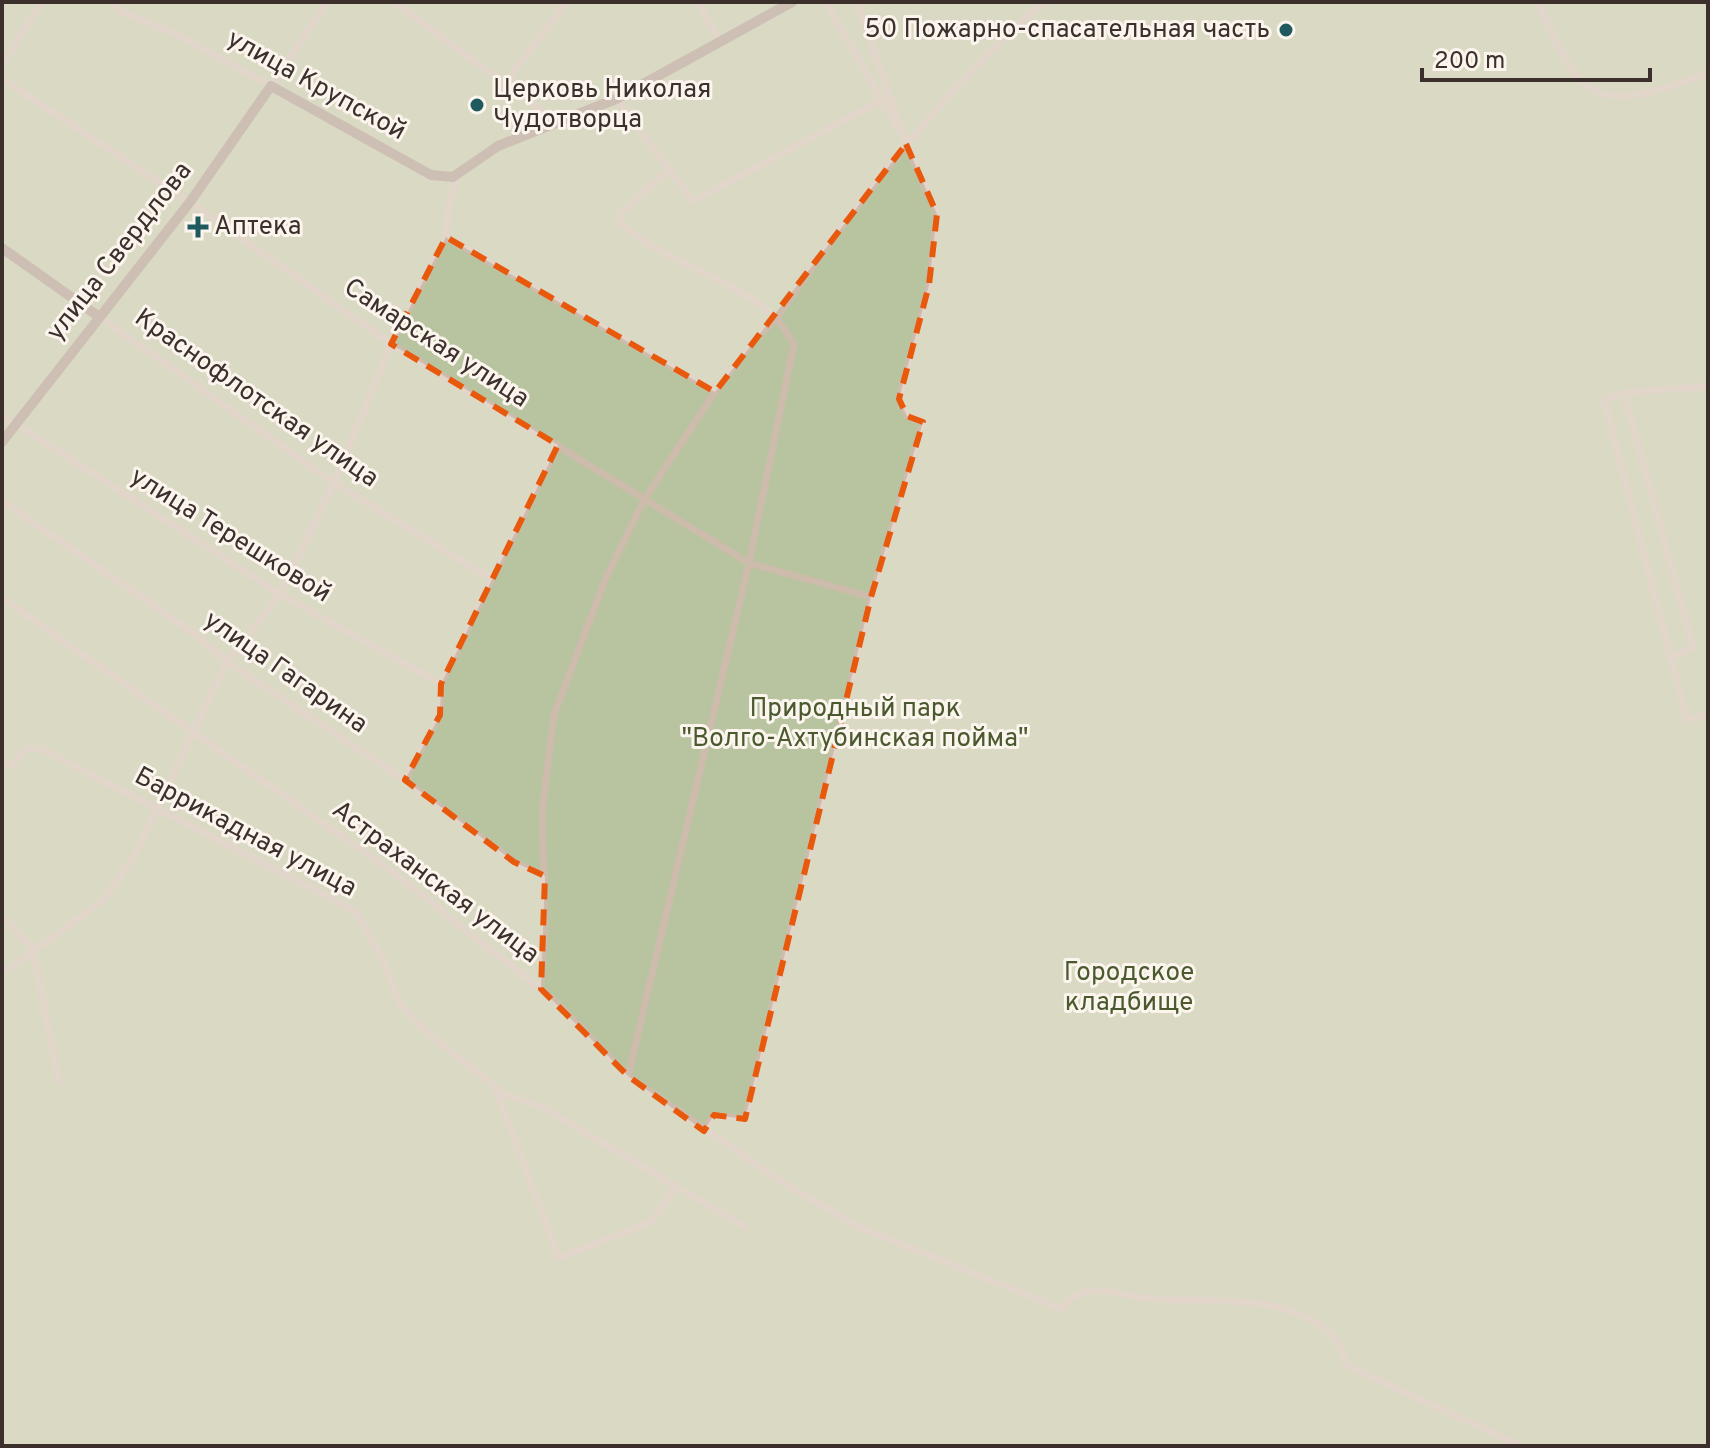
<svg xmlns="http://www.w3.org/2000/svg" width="1710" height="1448" font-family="Overpass,sans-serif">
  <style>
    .green { fill: #b8c4a0 }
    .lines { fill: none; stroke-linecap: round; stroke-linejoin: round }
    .street { stroke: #cdbbac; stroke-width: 7 }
    .secondary { stroke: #a18a7d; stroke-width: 10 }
    .marked { fill: none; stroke: #e8590c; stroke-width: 6; stroke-dasharray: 16 10; stroke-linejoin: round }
    .poi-dot { fill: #1f5a5e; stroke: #fbf5ee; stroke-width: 3 }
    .labels { text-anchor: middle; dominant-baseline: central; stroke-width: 6; stroke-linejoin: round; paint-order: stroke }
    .poi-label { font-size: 26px; fill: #3b302b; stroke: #fbf5ee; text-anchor: start }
    .street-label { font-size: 26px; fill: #3b302b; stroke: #fbf5ee }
    .park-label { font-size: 26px; fill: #4a5a2e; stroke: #fbf5ee }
  </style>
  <rect width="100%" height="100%" fill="#f4ebe1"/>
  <path class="green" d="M2 2H1708V1446H2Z"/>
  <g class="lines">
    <path class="street" d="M113 2 120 11 178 35 271 86 327 2
      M394 2 560 124
      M698 2 719 40
      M826 2 896 125
      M1537 2C1549 24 1563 61 1579 79 1610 115 1671 84 1708 74
      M2 64 42 2
      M2 79 200 209 391 344 749 563 871 597
      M515 93 511 75 567 2
      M616 99 693 201 882 100
      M446 237 715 392
      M98 316 334 483 490 578
      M1708 386 1624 393 1604 400 1687 720 1708 715
      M1624 393 1693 647 1670 658
      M2 415 280 594 441 684
      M2 501 192 632 227 662 405 780 514 862 545 876
      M2 598 387 868 553 999 628 1076 782 1182 859 1227 1062 1309C1065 1306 1070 1299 1075 1296 1097 1284 1125 1296 1147 1298 1201 1304 1274 1292 1321 1326 1336 1337 1342 1347 1346 1365L1521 1446
      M2 766 13 764 26 749 40 748 355 911 382 957 400 1004 422 1028 504 1094 542 1107 745 1227
      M405 780 440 715 441 684 558 445
      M2 916 33 949 59 1082
      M2 974 103 900 132 860 227 662 280 594 334 483 391 344 446 237 449 204 458 175
      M541 989 545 923 542 812 554 715 605 580 644 500 715 392 755 339 777 318C852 208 943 89 1044 2
      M628 1076 749 563 794 344C788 336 783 325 776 318 731 276 665 263 620 223V214L667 171
      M494 1085 559 1258 651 1222 676 1187
      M704 1131 714 1115 745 1119 871 597 923 422 907 416 899 399 929 285 937 214 906 144 857 2"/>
    <path class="secondary" d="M2 248 98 316
      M2 442 190 202 271 86 431 175 453 177 498 146 616 99 792 2"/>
  </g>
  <path d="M0 0H1710V1448H0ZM906 144 937 214 929 285 899 399 907 416 923 422 871 597 745 1119 714 1115 704 1131 628 1076 541 989 545 876 514 862 405 780 440 715 441 684 558 445 391 344 446 237 715 392Z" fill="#f4ebe1" fill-opacity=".55" fill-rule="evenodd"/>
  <path class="marked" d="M906 144 937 214 929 285 899 399 907 416 923 422 871 597 745 1119 714 1115 704 1131 628 1076 541 989 545 876 514 862 405 780 440 715 441 684 558 445 391 344 446 237 715 392Z"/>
  <g class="poi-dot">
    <circle cx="1286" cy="30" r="8"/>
    <circle cx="477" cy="105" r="8"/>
    <path d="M194 215h8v8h8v8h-8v8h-8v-8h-8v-8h8z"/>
  </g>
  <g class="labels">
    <g class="poi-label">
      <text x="1270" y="30" text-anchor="end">50 Пожарно-спасательная часть</text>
      <text x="493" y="90">Церковь Николая<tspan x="493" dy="30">Чудотворца</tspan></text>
      <text x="214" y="227">Аптека</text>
    </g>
    <g class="street-label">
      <text transform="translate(316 86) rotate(29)">улица Крупской</text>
      <text transform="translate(120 252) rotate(-52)">улица Свердлова</text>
      <text transform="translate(436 344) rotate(33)">Самарская улица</text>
      <text transform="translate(256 399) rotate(35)">Краснофлотская улица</text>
      <text transform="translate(230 536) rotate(32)">улица Терешковой</text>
      <text transform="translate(285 673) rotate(35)">улица Гагарина</text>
      <text transform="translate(245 833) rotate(28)">Баррикадная улица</text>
      <text transform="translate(435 883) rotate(37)">Астраханская улица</text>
    </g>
    <g class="park-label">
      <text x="855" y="709">Природный парк<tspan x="855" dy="30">"Волго-Ахтубинская пойма"</tspan></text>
      <text x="1129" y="973">Городское<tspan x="1129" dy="30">кладбище</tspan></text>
    </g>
  </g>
  <rect width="1710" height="1448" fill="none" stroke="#3b302b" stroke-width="8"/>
  <path d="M1422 68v12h228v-12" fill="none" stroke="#3b302b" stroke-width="4"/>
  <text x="1434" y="68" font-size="24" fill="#3b302b" stroke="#fbf5ee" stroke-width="6" paint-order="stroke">200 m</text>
</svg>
